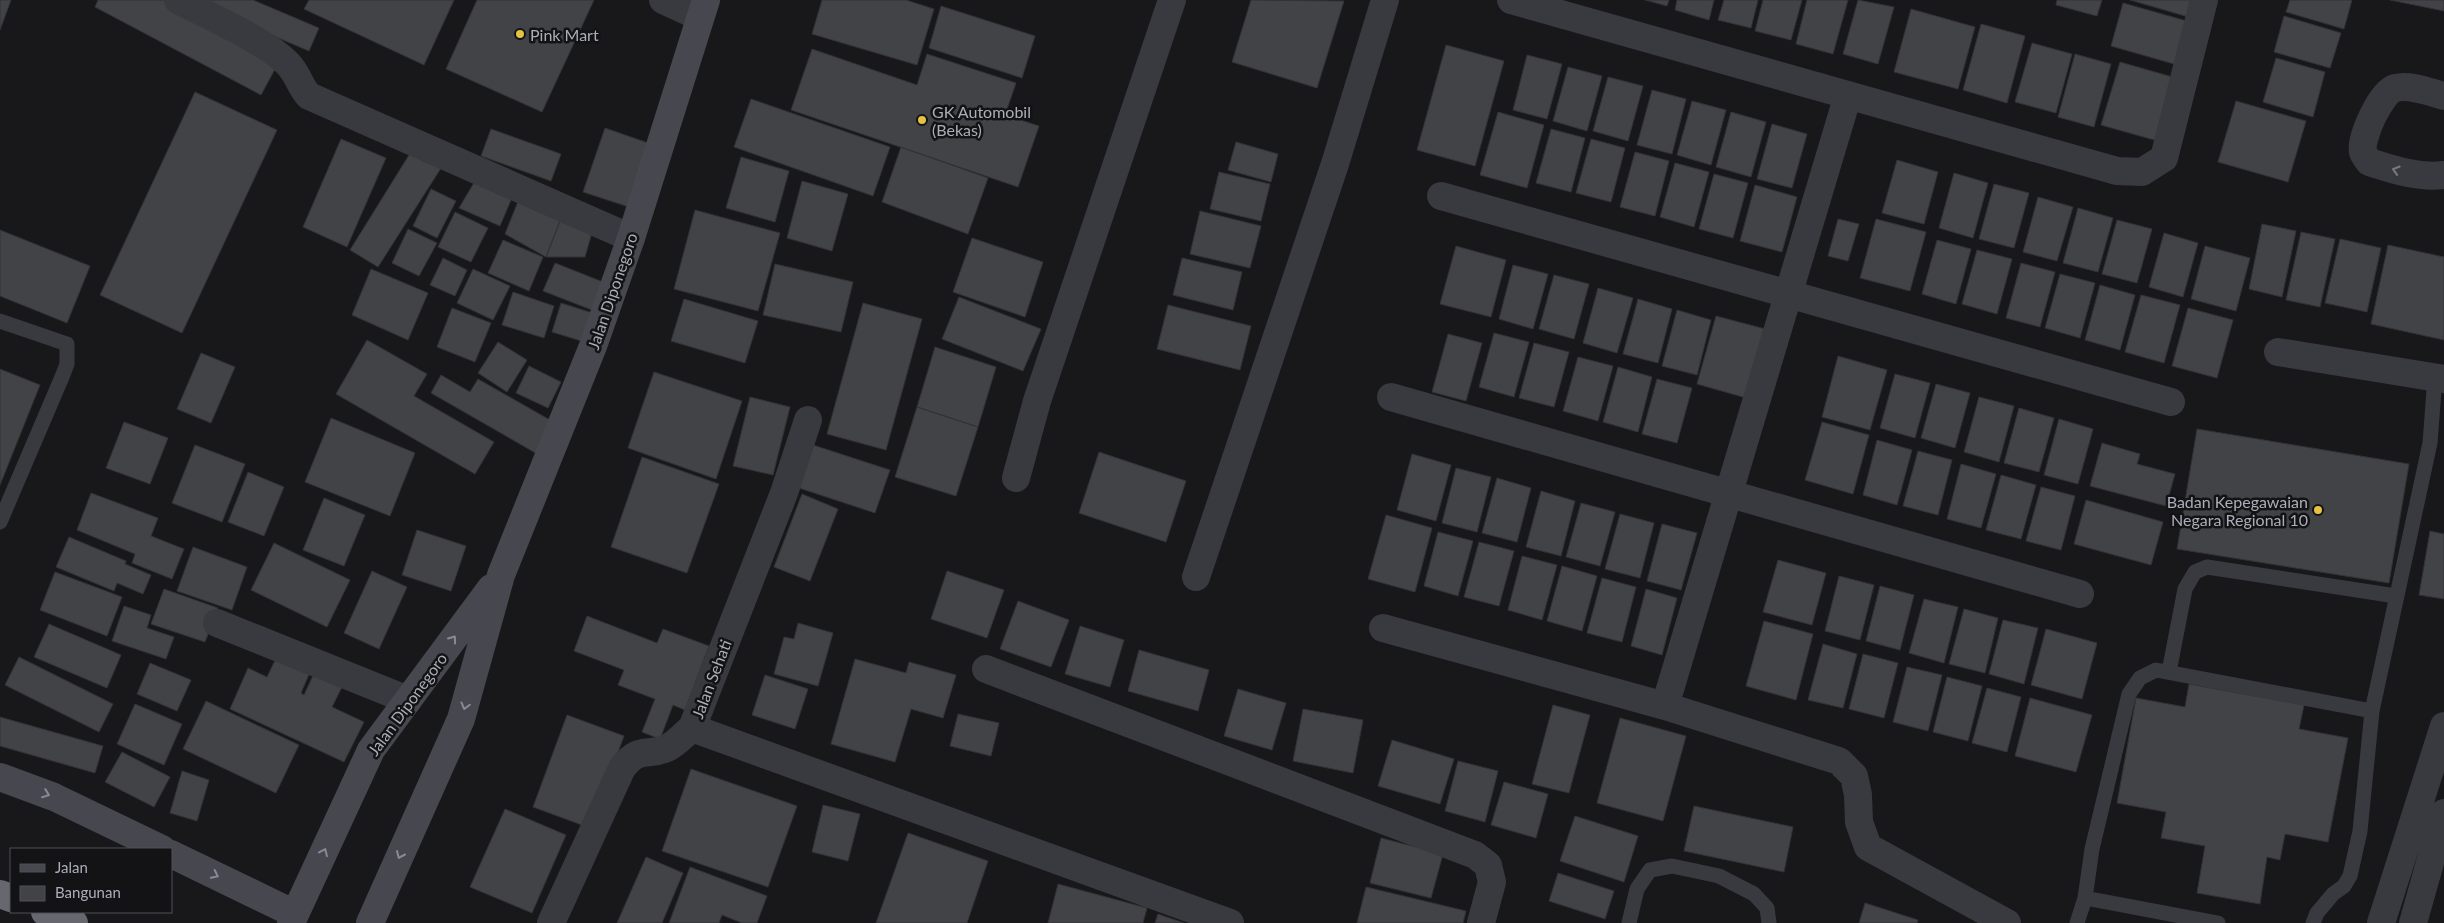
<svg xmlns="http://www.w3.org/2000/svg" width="2444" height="923" font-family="Lato,sans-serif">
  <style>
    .building { fill: #424347; stroke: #333236 }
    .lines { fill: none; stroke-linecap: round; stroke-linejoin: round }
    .lane { stroke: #393a3f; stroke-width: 15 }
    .street { stroke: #393a3f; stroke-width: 28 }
    .secondary { stroke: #47484f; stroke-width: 28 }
    .highway { stroke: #66676f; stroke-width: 28 }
    .oneway { stroke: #787a82 }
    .oneway2 { stroke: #888a94 }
    .poi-dot { fill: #e6c244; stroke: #131315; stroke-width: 2 }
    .labels { text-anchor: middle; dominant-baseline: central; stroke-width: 5; stroke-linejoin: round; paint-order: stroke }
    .poi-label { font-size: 16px; fill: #abaeb9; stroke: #131315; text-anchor: start }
    .street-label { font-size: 16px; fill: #abaeb9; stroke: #131315 }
  </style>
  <rect width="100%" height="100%" fill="#18181a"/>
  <path class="building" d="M0 0H11L0 30Z
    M98 0H170L281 58 261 95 95 7Z
    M189 0H253L319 28 309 51Z
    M309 0H454L424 65 304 9Z
    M477 0H594L542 112 446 69Z
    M822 0H906L934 9 917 65 812 34Z
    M1251 0 1344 1 1317 88 1232 62Z
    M1645 0H1669L1667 6Z
    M1677 0H1714L1709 20 1675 10Z
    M1724 0H1758L1751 28 1718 20Z
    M1763 0H1802L1791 40 1755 31Z
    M1807 0H1848L1833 54 1796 44Z
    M1858 0 1894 7 1878 64 1843 54Z
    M2057 0H2102L2097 16 2056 5Z
    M2130 0H2197L2192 18Z
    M2290 0H2352L2344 29 2286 12Z
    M2390 0H2444V11Z
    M2123 3 2194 23 2181 66 2111 46Z
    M941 6 1035 36 1022 78 929 48Z
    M1911 9 1975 27 1958 89 1894 72Z
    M2284 16 2341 33 2330 68 2274 52Z
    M1981 24 2025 36 2007 103 1963 90Z
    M2032 43 2072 54 2056 113 2015 102Z
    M1446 45 1504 61 1475 166 1417 150Z
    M812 49 917 85 927 54 1016 83 1005 115 1039 126 1018 187 791 110Z
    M2075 54 2111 64 2094 127 2058 117Z
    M1527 55 1562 64 1547 119 1513 110Z
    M2276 58 2325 72 2313 117 2263 102Z
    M2120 62 2176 78 2158 141 2101 125Z
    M1568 67 1602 76 1587 131 1553 121Z
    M1608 77 1643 86 1628 141 1593 131Z
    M1652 90 1686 99 1672 154 1637 145Z
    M195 92 277 130 182 333 100 295Z
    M751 99 890 147 873 196 734 147Z
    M1692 101 1726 110 1711 165 1677 155Z
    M2236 101 2306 121 2288 182 2218 162Z
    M1498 112 1544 125 1527 188 1480 175Z
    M1731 112 1766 122 1751 177 1716 167Z
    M1772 124 1807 134 1792 188 1757 179Z
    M605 128 651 144 629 207 583 192Z
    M491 129 561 154 551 181 481 156Z
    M1551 129 1585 138 1571 192 1536 183Z
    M341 139 386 158 347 247 303 227Z
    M1591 139 1625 148 1611 202 1576 193Z
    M1236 142 1278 154 1271 182 1228 170Z
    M414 147 443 165 378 267 350 250Z
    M901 147 988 178 968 234 882 202Z
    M1635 152 1669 161 1655 216 1620 207Z
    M741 157 789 171 775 222 726 208Z
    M1897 160 1938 172 1924 224 1882 213Z
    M1675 163 1709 172 1694 227 1660 217Z
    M1219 172 1270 184 1261 221 1210 209Z
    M1954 173 1988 183 1973 238 1939 228Z
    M1714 174 1748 183 1733 238 1699 229Z
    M478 176 514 193 500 226 459 208Z
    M802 181 848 194 832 251 787 238Z
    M1994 184 2029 193 2014 248 1979 239Z
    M1755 185 1797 197 1782 252 1740 241Z
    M431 189 456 201 437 238 413 226Z
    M2038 197 2073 207 2057 261 2023 252Z
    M519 199 560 221 546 257 505 234Z
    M2078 208 2113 218 2098 272 2063 263Z
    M695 210 780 233 758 311 674 289Z
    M1200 211 1261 226 1250 268 1190 254Z
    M455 212 488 228 471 262 438 247Z
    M1838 219 1859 224 1848 261 1828 256Z
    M1876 219 1926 232 1910 291 1860 278Z
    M2117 220 2152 229 2137 283 2102 274Z
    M560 221 593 229 585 257H546Z
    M2262 224 2296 231 2282 297 2249 289Z
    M408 229 437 243 419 276 392 263Z
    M0 230 90 266 67 323 0 296Z
    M2301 232 2335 239 2320 307 2286 300Z
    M2164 233 2198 243 2183 297 2149 287Z
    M972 238 1043 262 1025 317 953 292Z
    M2340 239 2381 248 2367 312 2325 303Z
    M503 240 543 257 529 291 488 273Z
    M1937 240 1971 249 1956 304 1922 294Z
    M2388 245 2444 257V340L2371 324Z
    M1456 246 1506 260 1491 317 1440 304Z
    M2205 246 2250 258 2236 311 2191 299Z
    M1977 250 2012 259 1997 314 1962 304Z
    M443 258 467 270 455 296 430 285Z
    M1182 258 1242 272 1233 310 1173 295Z
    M555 263 603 282 592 310 543 291Z
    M2021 263 2055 272 2040 327 2006 318Z
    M775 264 853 282 841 332 763 315Z
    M1513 265 1548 274 1533 329 1499 319Z
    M371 269 428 293 408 340 352 315Z
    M473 269 510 286 493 320 457 303Z
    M2060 274 2095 283 2080 338 2045 328Z
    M1554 275 1589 284 1574 339 1539 329Z
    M2100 285 2135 295 2120 350 2085 340Z
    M1598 288 1633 298 1617 353 1583 343Z
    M513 292 554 306 544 338 502 325Z
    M2141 295 2180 305 2164 363 2125 352Z
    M959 297 1041 329 1023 371 942 339Z
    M684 299 758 321 745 363 671 341Z
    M1638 299 1672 309 1658 363 1623 354Z
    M561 303 599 315 591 344 552 332Z
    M863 303 922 319 886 450 827 434Z
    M1168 305 1251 326 1240 370 1157 349Z
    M452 308 491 323 475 362 437 347Z
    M2188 308 2233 320 2217 378 2172 366Z
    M1677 310 1711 320 1697 375 1662 366Z
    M1716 316 1769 330 1750 399 1697 384Z
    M1494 333 1529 342 1514 397 1479 387Z
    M1448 334 1482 343 1466 401 1432 392Z
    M367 340 427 374 414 396 494 442 475 474 336 394Z
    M498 342 527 360 507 392 478 373Z
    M1534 343 1569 352 1554 407 1519 398Z
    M935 347 996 367 978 427 917 407Z
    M201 353 235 367 211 423 177 409Z
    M1838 356 1887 370 1870 430 1822 417Z
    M1578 357 1613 366 1598 421 1563 411Z
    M529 366 561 382 548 408 516 393Z
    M1618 367 1652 377 1638 432 1603 422Z
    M0 369 40 385 0 485Z
    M654 372 742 401 716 479 628 448Z
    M1895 374 1930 383 1915 438 1880 428Z
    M441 375 470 392 478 379 557 424 539 455 431 393Z
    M1657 379 1692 388 1677 443 1642 434Z
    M1936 384 1970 393 1955 448 1921 438Z
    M750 397 790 407 773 475 733 466Z
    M1979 397 2014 406 1999 462 1964 452Z
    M917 407 978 427 956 496 895 477Z
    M2019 408 2054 418 2039 472 2004 463Z
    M331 418 415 453 390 516 305 482Z
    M2059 419 2093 429 2078 484 2044 475Z
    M124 422 168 438 150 484 106 468Z
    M1822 422 1869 435 1853 494 1805 480Z
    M2197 429 2409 464 2389 583 2177 549Z
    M1877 440 1912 450 1897 505 1863 495Z
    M2102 443 2140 454 2137 464 2175 474 2166 506 2090 486Z
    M810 444 890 470 875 513 796 487Z
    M195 445 245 464 222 522 172 503Z
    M1918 451 1952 460 1938 515 1903 506Z
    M1099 452 1186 481 1166 542 1079 513Z
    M1412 454 1451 465 1436 521 1397 510Z
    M642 457 719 484 687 573 611 547Z
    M1961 464 1996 474 1981 528 1947 519Z
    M1456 468 1491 477 1477 532 1442 523Z
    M248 472 284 487 264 536 228 522Z
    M2001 475 2036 485 2021 539 1986 530Z
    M1497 478 1531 488 1517 542 1482 533Z
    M2041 487 2075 496 2061 550 2026 541Z
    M1541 491 1575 501 1561 556 1526 547Z
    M91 493 158 518 151 536 184 549 172 579 132 563 135 554 77 530Z
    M802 494 838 509 810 581 774 567Z
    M324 498 365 515 344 566 303 550Z
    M2086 500 2163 522 2151 565 2074 544Z
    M1581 503 1615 512 1600 566 1566 557Z
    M1620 514 1654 523 1640 578 1605 569Z
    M1386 515 1432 528 1415 592 1368 579Z
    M1662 524 1697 533 1681 590 1647 581Z
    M417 530 466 546 451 591 402 575Z
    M2430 531 2444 534V599L2419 595Z
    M1438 532 1473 541 1458 596 1424 586Z
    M69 537 126 561 125 564 151 575 143 594 117 583 114 591 56 567Z
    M1479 542 1514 551 1499 606 1464 597Z
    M274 543 350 580 327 627 251 590Z
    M193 547 247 567 232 610 177 591Z
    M1522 556 1557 565 1542 620 1508 610Z
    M1778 560 1826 573 1812 625 1763 612Z
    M1562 566 1597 576 1582 631 1547 621Z
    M372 571 407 587 379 649 344 633Z
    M947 571 1004 590 987 638 931 619Z
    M55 572 122 597 107 636 40 610Z
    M1839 576 1874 585 1860 640 1825 631Z
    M1602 578 1636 587 1622 642 1587 633Z
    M1880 586 1914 595 1900 650 1866 641Z
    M164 589 218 608 205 642 151 624Z
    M1646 589 1677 598 1662 655 1631 646Z
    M1924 599 1958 607 1944 663 1909 653Z
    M1018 601 1069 620 1051 667 1000 649Z
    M124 606 151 615 147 628 174 637 166 659 112 641Z
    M1964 609 1998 618 1985 673 1949 664Z
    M587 616 657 643 663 629 709 646 685 710 673 705 660 739 642 732 655 699 618 685 624 670 574 651Z
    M2003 620 2038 628 2024 684 1989 674Z
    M1764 621 1813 634 1796 700 1746 686Z
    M798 623 833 633 818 686 774 674 784 637 794 639Z
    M49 624 121 655 107 688 34 657Z
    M1080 626 1124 640 1110 687 1065 674Z
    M2046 629 2097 643 2082 699 2031 685Z
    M1823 644 1857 654 1843 708 1808 700Z
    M280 650 313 665 301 693 304 695 317 667 345 681 332 707 364 722 344 762 230 709 248 668 267 677Z
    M1139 650 1209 670 1198 711 1128 691Z
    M1863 654 1898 663 1884 718 1849 709Z
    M19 657 113 704 99 732 5 685Z
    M855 659 906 673 909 662 956 675 943 718 911 709 895 762 831 744Z
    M150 663 191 680 177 711 137 694Z
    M1907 667 1942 675 1928 731 1893 722Z
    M765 675 808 689 795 729 752 715Z
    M1947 677 1982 686 1968 741 1933 732Z
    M2189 684 2304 705 2299 729 2348 738 2328 842 2285 834 2280 860 2267 857 2260 904 2197 893 2205 846 2161 838 2166 812 2117 803 2136 698 2185 707Z
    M1987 688 2021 697 2007 752 1972 743Z
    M1238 689 1286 703 1272 750 1224 736Z
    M2030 698 2092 715 2076 772 2015 756Z
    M206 701 299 745 276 793 183 749Z
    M135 704 182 724 164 765 117 744Z
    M1553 705 1590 715 1569 793 1532 784Z
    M1303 709 1363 720 1353 773 1293 761Z
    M958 714 999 723 991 756 950 746Z
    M567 715 624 736 590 828 533 807Z
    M0 717 103 746 95 773 0 746Z
    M1620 718 1686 736 1663 821 1597 803Z
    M1392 740 1454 759 1440 804 1378 786Z
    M122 752 170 777 154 807 105 782Z
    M1458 761 1498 771 1485 822 1445 811Z
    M691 769 797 806 768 887 662 851Z
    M182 771 209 780 197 821 170 813Z
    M1504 782 1548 794 1536 838 1491 825Z
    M823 805 860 814 848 861 812 852Z
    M1694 806 1793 827 1784 872 1684 851Z
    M505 809 566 835 532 913 470 887Z
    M1575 816 1638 836 1624 882 1560 861Z
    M908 833 988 861 967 923H876Z
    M1381 838 1443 854 1431 898 1370 883Z
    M646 857 683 873 662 923H617Z
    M690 867 767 896 757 923H742L722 915 719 923H669Z
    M1558 873 1614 891 1605 919 1549 901Z
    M1058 884 1147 908 1143 923H1048Z
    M1366 887 1466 911 1463 923H1357Z
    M1865 903 1918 920 1917 923H1859Z
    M1158 914 1184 923H1155Z"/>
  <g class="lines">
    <path class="lane" d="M0 321 67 344V364L62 377 0 522
      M2169 672 2185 589 2195 572 2207 567 2396 596
      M2085 898 2218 923
      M1629 923 1637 889 1650 870 1672 866 1719 876 1754 894 1767 908 1769 923
      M2077 923 2085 898 2092 849 2129 694 2140 678 2156 670 2372 711
      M2313 923 2317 913 2333 894 2344 886 2350 876 2360 831 2372 711 2430 443 2435 377"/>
    <path class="street" d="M178 0C207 15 268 42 288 64 298 74 300 87 309 96L631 238
      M663 0 700 17
      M1511 0 2117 171 2142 172 2164 158 2204 0
      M2444 96C2429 92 2410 84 2395 88 2381 92 2360 138 2363 152 2364 155 2367 159 2369 162 2394 170 2418 178 2444 175
      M1441 196 2171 402
      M2278 352 2444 379
      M1391 397 2080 594
      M1016 478 1037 401 1172 0
      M1196 577 1335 164 1385 0
      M217 623 408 700
      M1383 628 1665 706 1839 761 1854 776 1858 795 1859 822 1868 847 2007 923
      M986 669 1475 855 1488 865 1492 882 1481 923
      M1665 706 1848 95
      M692 728 1230 923
      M551 923 622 768C640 745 647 757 667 748 676 744 684 734 692 728L784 493 808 420
      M2381 923 2444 726
      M2413 923 2444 813"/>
    <path class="secondary" d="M0 777 54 797 162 849
      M171 854 295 914
      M291 923 371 750 491 588
      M370 923 461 719 501 575 593 346 631 238 706 0"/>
    <path class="highway" d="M0 894 11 898
      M45 912 74 923"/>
  </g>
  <defs><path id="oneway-chevron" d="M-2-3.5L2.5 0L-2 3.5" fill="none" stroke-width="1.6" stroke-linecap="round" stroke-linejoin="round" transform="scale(1.25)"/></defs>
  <use class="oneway" href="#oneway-chevron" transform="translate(2396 170) rotate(-163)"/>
  <g class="oneway2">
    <use href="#oneway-chevron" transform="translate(453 639) rotate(-54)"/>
    <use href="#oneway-chevron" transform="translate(465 706) rotate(105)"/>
    <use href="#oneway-chevron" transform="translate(46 794) rotate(21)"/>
    <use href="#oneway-chevron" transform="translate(324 852) rotate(-65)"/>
    <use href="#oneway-chevron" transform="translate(400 855) rotate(114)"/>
    <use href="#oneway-chevron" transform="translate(215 875) rotate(26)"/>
  </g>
  <g class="poi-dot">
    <circle cx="520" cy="34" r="5"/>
    <circle cx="922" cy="120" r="5"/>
    <circle cx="2318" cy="510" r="5"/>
  </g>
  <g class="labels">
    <g class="poi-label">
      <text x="530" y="34">Pink Mart</text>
      <text x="932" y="111">GK Automobil<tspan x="932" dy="18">(Bekas)</tspan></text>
      <text x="2308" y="501" text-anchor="end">Badan Kepegawaian<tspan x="2308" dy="18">Negara Regional 10</tspan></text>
    </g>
    <g class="street-label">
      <text transform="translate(612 291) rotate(-71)">Jalan Diponegoro</text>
      <text transform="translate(711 679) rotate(-69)">Jalan Sehati</text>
      <text transform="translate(407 704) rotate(-54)">Jalan Diponegoro</text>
    </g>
  </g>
  <rect x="10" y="848" width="162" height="65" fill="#131315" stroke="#505157"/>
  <rect x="20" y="864" width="25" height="8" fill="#47484f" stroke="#505157"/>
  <text x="55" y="873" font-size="15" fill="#abaeb9">Jalan</text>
  <rect x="20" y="886" width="25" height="15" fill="#424347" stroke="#505157"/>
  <text x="55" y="898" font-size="15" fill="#abaeb9">Bangunan</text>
</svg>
